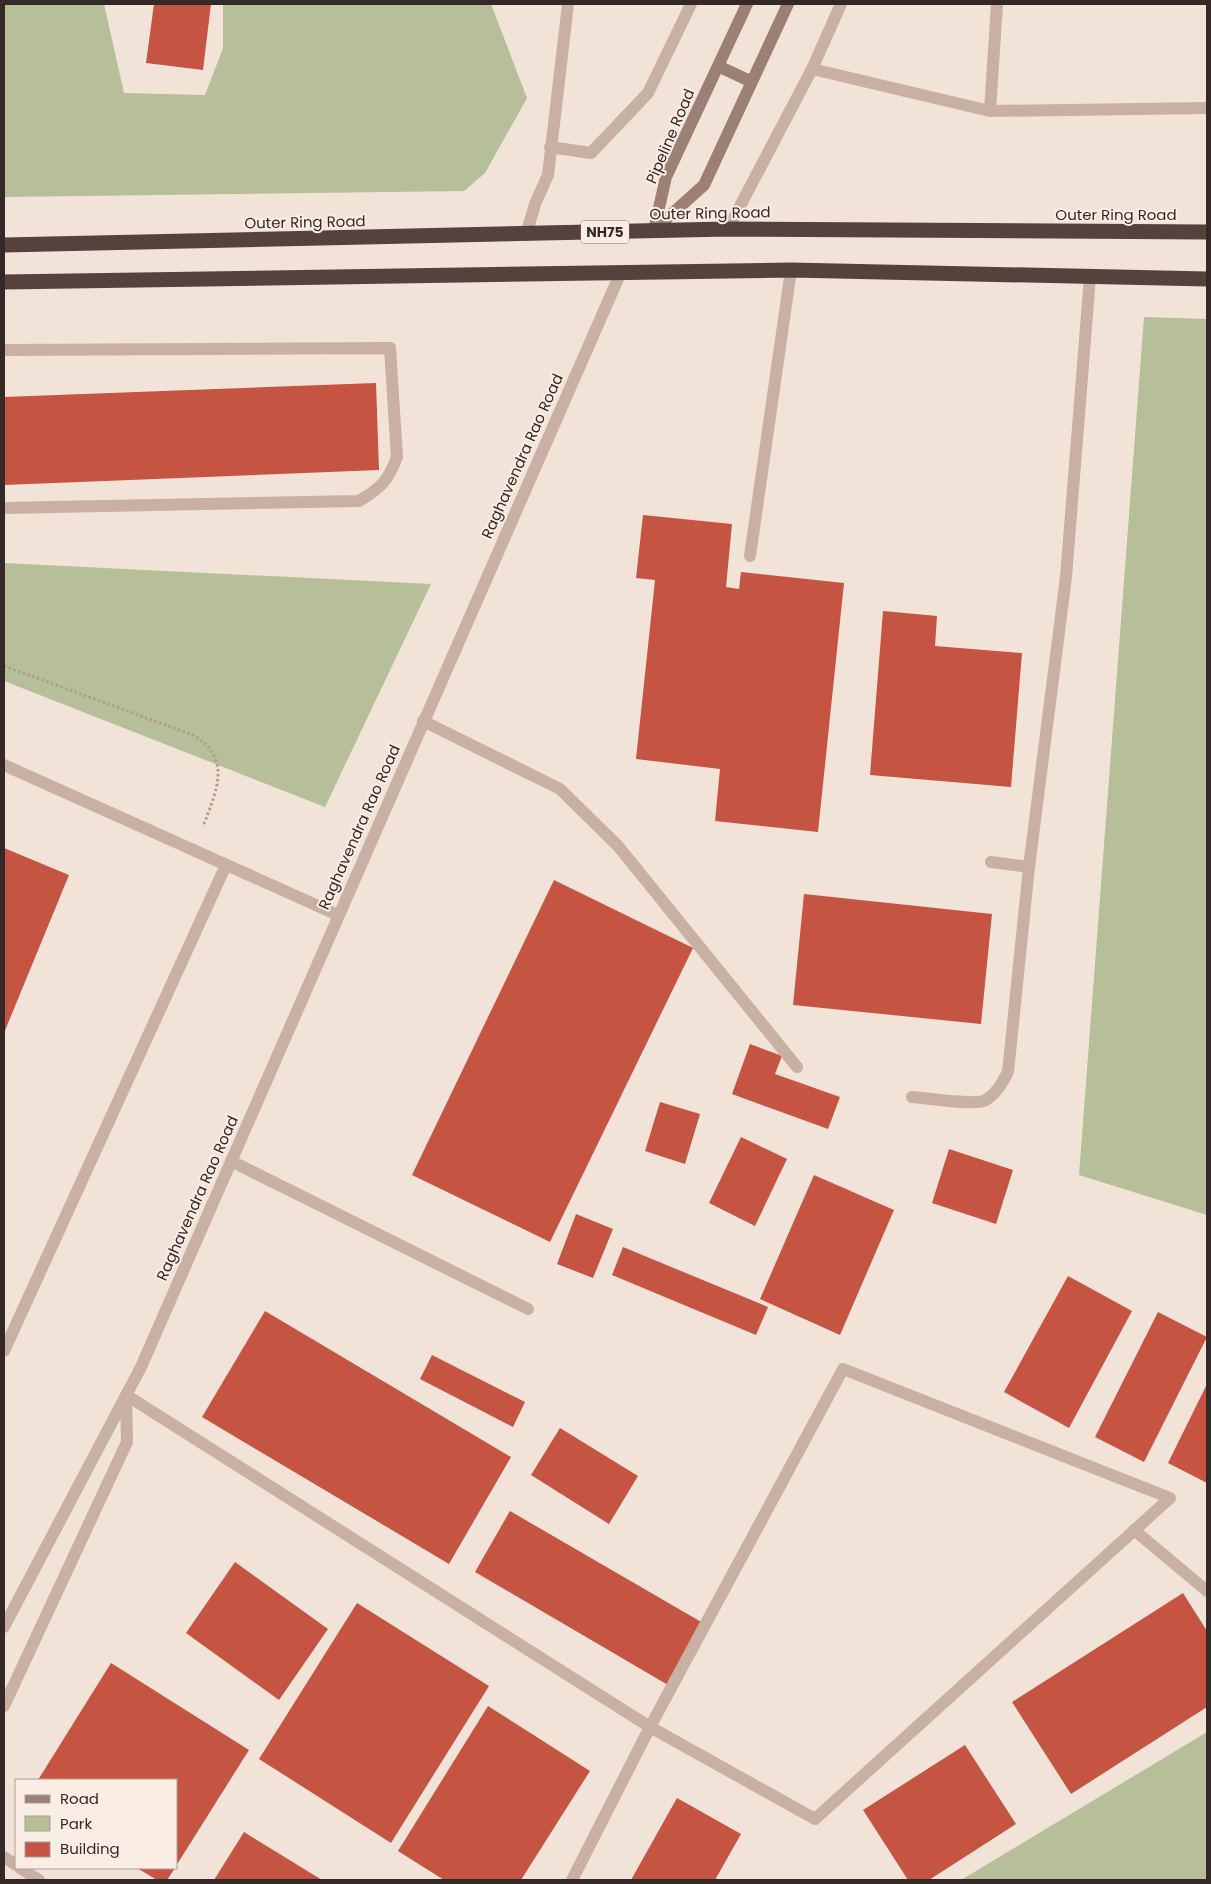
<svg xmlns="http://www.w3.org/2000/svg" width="1211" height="1884" font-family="Poppins,sans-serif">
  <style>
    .green { fill: #b6bf99 }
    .building { fill: #c55442 }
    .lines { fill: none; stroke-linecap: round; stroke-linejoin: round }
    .path { stroke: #b49b8f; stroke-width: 3; stroke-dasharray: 2.5 2.5; stroke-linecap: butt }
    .lane { stroke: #c8b1a4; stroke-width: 12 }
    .street { stroke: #c8b1a4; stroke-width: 12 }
    .secondary { stroke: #9c8076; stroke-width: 12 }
    .highway { stroke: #55423d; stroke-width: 15 }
    .labels { text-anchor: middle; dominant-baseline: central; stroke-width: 4; stroke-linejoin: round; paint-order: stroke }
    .shield { fill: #f9ede4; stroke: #6f645f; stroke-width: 1 }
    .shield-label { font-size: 14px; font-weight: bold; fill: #342926 }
    .street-label { font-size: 15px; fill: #342926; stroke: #f9ede4 }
  </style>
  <rect width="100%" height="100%" fill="#f1e3d8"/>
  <path class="green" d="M4 4H104L124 93 205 95 223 48V4H491L527 98 485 173 464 191 4 197Z
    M1144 317 1207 319V1215L1079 1175Z
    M4 563 431 584 325 807 4 681Z
    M1207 1732V1880H961Z"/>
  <path class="building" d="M154 4H211L203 70 146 63Z
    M376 383 379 470 4 485V397Z
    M643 515 732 524 726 587 739 589 741 572 844 583 818 832 715 821 720 769 636 759 655 580 636 578Z
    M883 611 937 616 935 646 1022 653 1011 787 870 775Z
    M4 848 69 875 4 1033Z
    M554 880 693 948 550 1242 412 1175Z
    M804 894 992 914 981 1024 793 1005Z
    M750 1044 782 1056 775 1074 840 1097 828 1129 732 1094Z
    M660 1102 700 1114 685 1164 645 1151Z
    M741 1137 787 1159 755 1226 709 1203Z
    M949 1149 1013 1170 996 1224 932 1203Z
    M814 1175 894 1210 840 1335 760 1299Z
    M576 1214 613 1229 593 1278 557 1264Z
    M623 1247 768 1307 756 1335 612 1275Z
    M1068 1276 1132 1311 1069 1428 1004 1392Z
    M265 1311 511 1457 449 1564 202 1417Z
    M1158 1312 1207 1337 1144 1462 1095 1437Z
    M432 1355 525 1402 513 1427 420 1379Z
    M1207 1384V1483L1168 1463Z
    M560 1428 638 1476 609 1524 531 1475Z
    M510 1511 703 1623 668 1685 475 1572Z
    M235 1562 328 1629 279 1700 186 1633Z
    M1183 1593 1207 1631V1707L1071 1794 1012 1702Z
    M357 1603 489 1686 391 1843 259 1759Z
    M111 1663 249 1750 176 1866V1780H38Z
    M488 1706 590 1771 521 1880H444L398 1851Z
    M965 1745 1016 1824 929 1880H908L863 1810Z
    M677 1798 741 1834 715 1880H631Z
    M244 1832 322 1880H214Z
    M137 1868H175L167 1880H157Z"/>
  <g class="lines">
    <path class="path" d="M4 666 193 735C234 759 215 793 203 827"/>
    <path class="lane" d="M812 69 990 111 1207 108
      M990 111 997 4
      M550 147 591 153 648 93 691 4
      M728 229 812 69 841 4
      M526 235 535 204 548 175 568 4
      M4 350 390 348 397 457C388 481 381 488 359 501L4 508
      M750 556 791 270
      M423 721 560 789 618 846 797 1067
      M4 765 338 915
      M991 862 1029 867
      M912 1097C926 1098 975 1106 986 1100 997 1093 1002 1083 1008 1072L1029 867 1066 577 1090 277
      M231 1161 528 1309
      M4 1351 226 865"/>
    <path class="street" d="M843 1369 1170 1498 815 1819 650 1727Z
      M126 1395 650 1727 572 1880
      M1134 1530 1207 1591
      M4 1627 141 1367 621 272
      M4 1706 127 1442 126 1397
      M4 1857 16 1865
      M20 1868 39 1880"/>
    <path class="secondary" d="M718 66 752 82
      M654 230 704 185 788 4
      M654 230 666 177 747 4"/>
    <path class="highway" d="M4 245 728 229 1207 232
      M4 282 791 270 1207 279"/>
  </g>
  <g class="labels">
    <rect class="shield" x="581" y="220.5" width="48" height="23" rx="4"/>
    <g class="shield-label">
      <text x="605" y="232">NH75</text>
    </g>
    <g class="street-label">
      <text transform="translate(670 136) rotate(-67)">Pipeline Road</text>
      <text transform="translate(710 213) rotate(-1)">Outer Ring Road</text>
      <text x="1116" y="214">Outer Ring Road</text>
      <text transform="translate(305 222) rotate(-1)">Outer Ring Road</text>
      <text transform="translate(522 456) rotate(-66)">Raghavendra Rao Road</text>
      <text transform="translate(359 827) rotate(-66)">Raghavendra Rao Road</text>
      <text transform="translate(197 1198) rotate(-66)">Raghavendra Rao Road</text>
    </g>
  </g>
  <rect width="1211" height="1884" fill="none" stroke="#342926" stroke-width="10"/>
  <rect x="15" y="1779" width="162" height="90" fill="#f9ede4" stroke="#aa9f98"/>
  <rect x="25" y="1795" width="25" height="8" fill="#9c8076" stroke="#aa9f98"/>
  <text x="60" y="1804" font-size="15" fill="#342926">Road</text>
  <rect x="25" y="1816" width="25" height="15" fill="#b6bf99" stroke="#aa9f98"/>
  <text x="60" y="1829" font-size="15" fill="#342926">Park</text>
  <rect x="25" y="1842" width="25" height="15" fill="#c55442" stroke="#aa9f98"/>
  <text x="60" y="1854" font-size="15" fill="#342926">Building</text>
</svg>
